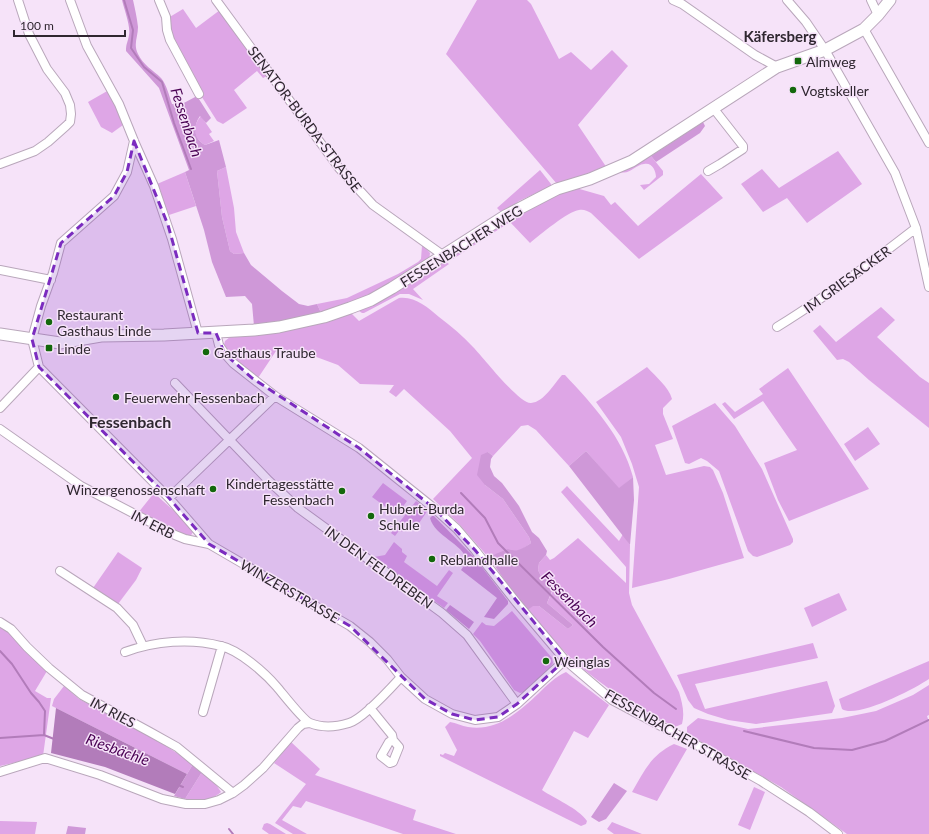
<svg xmlns="http://www.w3.org/2000/svg" width="929" height="834" font-family="Lato,sans-serif">
  <style>
    .green { fill: #dea6e6 }
    .forest { fill: #cf98d8 }
    .water { fill: #b27cba }
    .lines { fill: none; stroke-linecap: round; stroke-linejoin: round }
    .stream { stroke: #b27cba; stroke-width: 2 }
    .minor-casing { stroke: #b9a7bb; stroke-width: 10 }
    .tertiary-casing { stroke: #b9a7bb; stroke-width: 13 }
    .minor { stroke: #fff; stroke-width: 8 }
    .tertiary { stroke: #fff; stroke-width: 11 }
    .marked { fill: #7b2cbf; fill-opacity: 0.2; stroke: #7b2cbf; stroke-width: 3; stroke-dasharray: 8 5; stroke-linejoin: round }
    .poi-dot { fill: #13680c; stroke: #f6e3f9; stroke-width: 1.5 }
    .labels { text-anchor: middle; dominant-baseline: central; stroke-width: 3; stroke-linejoin: round; paint-order: stroke }
    .poi-label { font-size: 14px; fill: #2f2730; stroke: #f6e3f9; text-anchor: start }
    .street-label { font-size: 14px; fill: #2f2730; stroke: #f6e3f9 }
    .neighbourhood-label { font-size: 15px; font-weight: bold; fill: #2f2730; stroke: #f6e3f9 }
    .water-label { font-size: 15px; font-style: italic; fill: #490153; stroke: #f6e3f9 }
    .quarter-label { font-size: 16px; font-weight: bold; fill: #2f2730; stroke: #f6e3f9 }
  </style>
  <rect width="100%" height="100%" fill="#f6e3f9"/>
  <path class="green" d="M477 0H527L531 4 559 59 571 52 591 70 612 50 628 66 578 125 607 168 557 184 446 54Z
    M183 9 196 28 220 10 267 76 263 78 257 71 234 90 247 108 223 124 217 121 200 94 173 45 168 18Z
    M109 90 115 101 123 125 112 133 101 127 88 102Z
    M201 116 212 132 209 134 214 141 205 145C193 138 192 126 201 116Z
    M838 151 862 184 807 223 787 198 763 212 741 184 762 169 779 188Z
    M651 156 663 171V175L644 190 640 185 649 184 656 177C656 171 652 162 644 164 635 165 630 175 620 172Z
    M226 167 234 208 236 232 244 253 234 254 230 251 222 217 217 171Z
    M540 170 551 184V186L519 201 502 213 497 208Z
    M185 172 196 206 169 215 157 184Z
    M701 174 723 198 639 259 591 213C587 211 584 209 579 210 568 211 540 235 530 243L510 222 453 259 454 254 539 201 576 188 604 196 611 205 615 202 638 226Z
    M423 245 430 253 429 261 378 293 322 315 317 304 347 298 398 274 418 262 421 259 422 246Z
    M443 260 449 264 413 289 423 300 409 294H400L364 313H362L359 311C389 297 416 279 443 260Z
    M399 298C415 296 427 307 439 317 451 326 463 336 473 347 483 357 519 404 531 403 544 402 554 384 562 375H565C593 405 622 436 633 477L619 489 586 451 569 466 536 430 528 425 521 426 493 456 488 452 485 485 503 499 529 537 531 543 521 550 493 555 489 558 460 525 433 499 472 458 450 431 404 389 396 397 389 392 394 385 360 384 338 365 311 355 276 351 258 378C245 368 233 359 224 345L225 341 230 337 283 330 327 322 351 313 359 321Z
    M881 307 895 320 877 337 920 377 929 383V428L869 380 849 362 843 359 837 360 813 331 820 325 836 342Z
    M647 367C655 376 669 387 672 399L663 408V414L673 439 655 445 666 475 704 466 710 467 713 470 723 493 744 558 669 579 632 588 639 487 632 464 621 437 596 402Z
    M788 368 869 489 789 521 778 500 764 463 797 450 763 401 734 419 722 404 725 402 735 412 763 394 759 389Z
    M715 403 735 426 762 469 793 539V542L790 545 757 557 753 556 748 551 719 471 707 461 701 458 689 464 685 463 672 426Z
    M868 427 880 444 855 461 844 444Z
    M383 483 407 501 397 515 372 497Z
    M567 486 619 541 623 534 630 545 629 593 632 605 679 692C682 702 685 713 682 724L675 727C644 711 614 694 587 672 564 654 546 631 528 610L532 606H539L568 629 573 625 547 603 554 588 551 578 541 576 538 570 539 563 546 555 550 560 554 558 578 538 626 583V567L561 492Z
    M154 493 191 526 193 532 190 537H185L138 513Z
    M416 501 428 510 415 529 398 532 395 536 391 533Z
    M394 542 402 549V552L407 556 404 562 437 586 449 570 453 573 437 596 448 603 444 608 374 557 385 555Z
    M118 552 142 568 136 580 118 604 93 588Z
    M839 593 847 610 812 627 804 608Z
    M512 611 552 658 553 663 549 669 526 692 520 693 514 690 480 641 473 634 482 622 486 625 494 626Z
    M0 627C14 631 36 660 47 671L35 691 47 698H51L43 756 0 766Z
    M813 643 818 658 695 684 705 709 827 681 835 706 832 713 756 724 728 720 708 714 694 708 688 700 677 675Z
    M929 661V679C914 689 857 719 842 709L839 699Z
    M566 672 609 705 588 738 574 731 542 790C555 799 578 808 587 821L586 824 581 826 440 756V754L443 755 445 753 454 756 457 750 445 727 450 722C456 723 462 726 468 727 497 732 520 711 539 693 547 685 555 677 566 672Z
    M929 685V715L927 716 929 722V834H847L781 787 687 734V727L698 718 748 729 842 718 876 711 913 695Z
    M64 686 79 699 151 736 192 763 193 764 187 774 52 706 54 699Z
    M291 742 320 769 315 775 416 810 413 820 456 834H403L306 801 301 808 293 806 282 820 307 834H293L275 823 306 784 274 763Z
    M674 744 687 749 657 801 632 792C644 771 651 755 674 744Z
    M202 772 217 786 221 792C212 801 196 801 185 799Z
    M754 787 765 792 750 830 738 825Z
    M0 821 37 822 35 834H0Z
    M612 822 642 834H614L607 829Z
    M267 823 270 824 286 834H269L262 829 264 824Z"/>
  <path class="forest" d="M122 0H133C135 9 137 18 138 27 138 37 133 44 138 54 143 65 153 70 161 78 167 85 169 96 172 104L180 105 197 96 211 118 206 123 200 116C193 126 193 138 205 145L219 140 226 167 217 171 222 217 230 251 234 254 244 253 251 265 282 291 299 304 308 306 317 304 322 315 254 326 252 304 245 296 226 297 212 262 204 230 185 172 189 170 159 88 126 51C126 43 128 42 129 35 131 27 124 9 122 0Z
    M703 122 705 126 700 133 656 162 651 156Z
    M586 451 619 488 633 477 634 500 630 545 569 466Z
    M488 452 493 456 491 459 490 467 494 476 502 483 519 506 532 532 539 538 547 551 546 555 539 563 538 570 541 576 551 578 555 584 547 603 573 625 568 629 539 606H533L528 610 520 602 489 558 493 555 508 549C518 553 523 548 531 543L529 537 503 499 485 485 477 475 481 455Z
    M432 516H434L475 558 508 601V604L494 619 484 617 497 598 461 570 467 561C463 543 435 537 430 518Z
    M450 605 474 622 469 629 446 610Z
    M193 764 202 772 185 799 174 796Z
    M614 783 627 791 606 819 599 822 591 817Z
    M68 826 86 828 85 834H66Z"/>
  <path class="water" d="M56 708 187 774 175 794 105 767 51 753Z"/>
  <g class="lines">
    <path class="stream" d="M124 0 133 30 131 48 144 67 162 82 174 123 191 169
      M461 493 485 518 498 543 603 647 654 693 676 709
      M0 651 12 664 31 693 39 702 45 711 44 735
      M744 731 814 748 852 750 885 741 929 720
      M0 738 44 735 54 739
      M178 785 183 787
      M229 829 233 834"/>
    <defs>
      <path id="minor" d="M70 0 87 46 119 104 134 141 154 186 172 239 198 333
        M159 0 166 17 167 30 170 40 199 94
        M216 0 339 168 373 205 444 256
        M673 0 682 4 755 55 777 67
        M787 0 806 22 825 50 895 173 916 228 929 287
        M871 0 878 15
        M864 29 929 143
        M134 141 127 172 114 196 61 243 53 273 41 306 32 339 39 367 169 498 209 544 350 626 370 642 387 659 401 677 425 699 452 714 475 720 498 717 517 704 565 660
        M0 164 35 151 48 142 66 126 70 122 71 114 70 105 65 93 47 69 29 34 18 0
        M708 171 720 164 743 149V146L714 109
        M0 270 51 280
        M777 327C826 297 871 263 916 228
        M216 333 219 345 225 354 233 363 275 396 359 448 435 509 457 529 475 550 516 602 565 660 612 700 706 750 761 781 809 812 838 834
        M175 383 269 481 298 508 442 613 467 635 517 704
        M0 408 39 367
        M0 429 81 486 175 535 185 539 209 544
        M169 498 275 396
        M60 571 117 608 133 625 143 646
        M0 622 11 629 27 647 49 668 82 695 150 732 177 747 233 793
        M125 652C155 641 190 638 221 646 239 650 265 673 277 687 283 694 303 720 310 723 322 728 336 727 349 723 363 719 390 689 401 677
        M370 708 392 735 393 740 399 747 393 762 390 763 381 756 389 742 393 740
        M203 712 222 646
        M0 772 45 758 100 775 162 799 186 804H205L219 800 233 793 244 785 263 768 298 728 303 724 309 723"/>
      <path id="tertiary" d="M0 334 60 343 101 336 164 335 254 330 279 327 324 317 350 308 371 300 392 288 505 216 557 189 590 179 632 161 777 67 825 50 864 29 878 15 890 0"/>
    </defs>
    <use href="#minor" class="minor-casing"/>
    <use href="#tertiary" class="tertiary-casing"/>
    <use href="#minor" class="minor"/>
    <use href="#tertiary" class="tertiary"/>
  </g>
  <path class="marked" d="M134 141 168 225 198 333H216L225 354 252 378 359 448 435 509 475 550 565 660 517 704 498 717 475 720 452 714 425 699 350 626 209 544 169 498 39 367 32 339 61 243 114 196 127 172Z"/>
  <g class="poi-dot">
    <rect x="794" y="57" width="8" height="8" rx="2"/>
    <circle cx="793" cy="90" r="4"/>
    <circle cx="49" cy="322" r="4"/>
    <rect x="45" y="344" width="8" height="8" rx="2"/>
    <circle cx="206" cy="352" r="4"/>
    <circle cx="116" cy="397" r="4"/>
    <circle cx="213" cy="489" r="4"/>
    <circle cx="342" cy="491" r="4"/>
    <circle cx="371" cy="516" r="4"/>
    <circle cx="432" cy="559" r="4"/>
    <circle cx="546" cy="661" r="4"/>
  </g>
  <g class="labels">
    <g class="poi-label">
      <text x="806" y="61">Almweg</text>
      <text x="801" y="90">Vogtskeller</text>
      <text x="57" y="314">Restaurant<tspan x="57" dy="16">Gasthaus Linde</tspan></text>
      <text x="57" y="348">Linde</text>
      <text x="214" y="352">Gasthaus Traube</text>
      <text x="124" y="397">Feuerwehr Fessenbach</text>
      <text x="334" y="483" text-anchor="end">Kindertagesstätte<tspan x="334" dy="16">Fessenbach</tspan></text>
      <text x="205" y="489" text-anchor="end">Winzergenossenschaft</text>
      <text x="379" y="508">Hubert-Burda<tspan x="379" dy="16">Schule</tspan></text>
      <text x="440" y="559">Reblandhalle</text>
      <text x="554" y="661">Weinglas</text>
    </g>
    <g class="street-label">
      <text transform="translate(305 119) rotate(53)">SENATOR-BURDA-STRASSE</text>
      <text transform="translate(461 246) rotate(-32)">FESSENBACHER WEG</text>
      <text transform="translate(847 279) rotate(-36)">IM GRIESACKER</text>
      <text transform="translate(153 524) rotate(27)">IM ERB</text>
      <text transform="translate(379 567) rotate(36)">IN DEN FELDREBEN</text>
      <text transform="translate(290 591) rotate(30)">WINZERSTRASSE</text>
      <text transform="translate(113 712) rotate(28)">IM RIES</text>
      <text transform="translate(678 734) rotate(30)">FESSENBACHER STRASSE</text>
    </g>
    <g class="neighbourhood-label">
      <text x="780" y="36">Käfersberg</text>
    </g>
    <g class="water-label">
      <text transform="translate(187 122) rotate(72)">Fessenbach</text>
      <text transform="translate(570 599) rotate(45)">Fessenbach</text>
      <text transform="translate(118 749) rotate(20)">Riesbächle</text>
    </g>
    <g class="quarter-label">
      <text x="130" y="421">Fessenbach</text>
    </g>
  </g>
  <path d="M14 30v6h111v-6" fill="none" stroke="#2f2730" stroke-width="2"/>
  <text x="20" y="30" font-size="12" fill="#2f2730" stroke="#f6e3f9" stroke-width="3" paint-order="stroke">100 m</text>
</svg>
